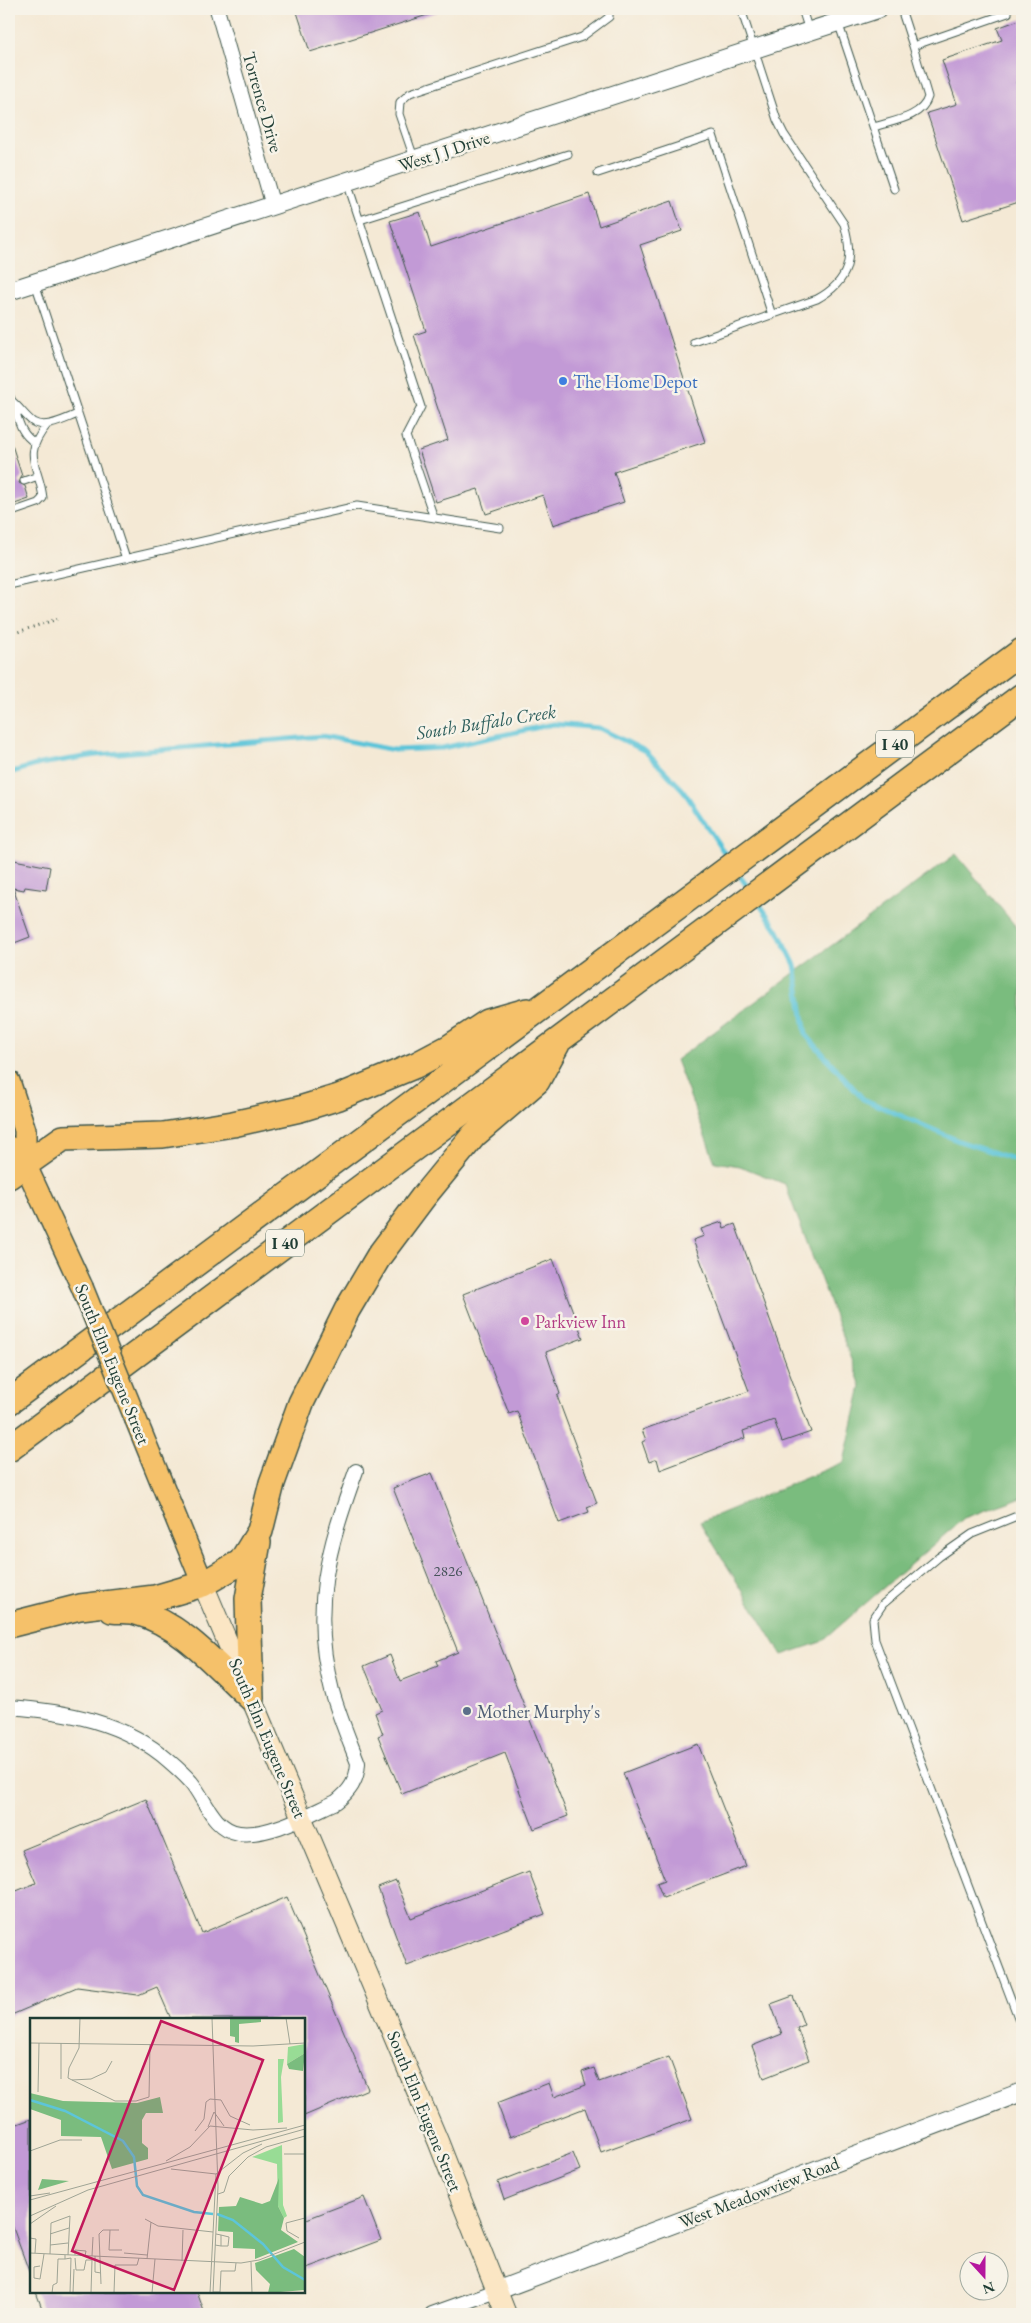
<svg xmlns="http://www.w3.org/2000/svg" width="1031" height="2323" font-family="'EB Garamond',serif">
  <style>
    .forest { fill: #7abc7e; stroke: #4c7c59 }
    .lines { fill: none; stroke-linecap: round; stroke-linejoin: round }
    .stream { stroke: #5dc5d9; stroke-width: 5 }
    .building { fill: #c29ad6 }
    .service-casing { stroke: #3f574c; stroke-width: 9 }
    .minor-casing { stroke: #3f574c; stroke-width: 16 }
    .tertiary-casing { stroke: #3f574c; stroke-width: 20 }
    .secondary-casing { stroke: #3f574c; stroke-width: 22 }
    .primary-casing { stroke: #3f574c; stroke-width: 24 }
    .motorway-casing { stroke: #3f574c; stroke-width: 28 }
    .path { stroke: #3f574c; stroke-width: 3; stroke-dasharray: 1 4; stroke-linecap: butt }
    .service { stroke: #fff; stroke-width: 7 }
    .minor { stroke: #fff; stroke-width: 14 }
    .tertiary { stroke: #fff; stroke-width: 18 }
    .secondary { stroke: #fbe6c4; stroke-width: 20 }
    .primary { stroke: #f5c16b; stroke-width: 21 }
    .motorway { stroke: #f5c16b; stroke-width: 25 }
    .primary-bridge-casing { stroke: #3f574c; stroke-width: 24; stroke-linecap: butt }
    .primary-bridge { stroke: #f5c16b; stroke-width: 21 }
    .shop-dot { fill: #3f7fe0; stroke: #f7f3e8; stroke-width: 2 }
    .hotel-dot { fill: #d1479c; stroke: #f7f3e8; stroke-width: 2 }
    .service-dot { fill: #5c6f8a; stroke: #f7f3e8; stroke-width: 2 }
    .labels { text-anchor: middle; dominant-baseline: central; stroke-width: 5; stroke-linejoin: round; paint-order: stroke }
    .number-label { font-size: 15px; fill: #48545c }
    .shield { fill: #f7f3e8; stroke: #60746a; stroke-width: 1 }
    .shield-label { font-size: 16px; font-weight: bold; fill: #1f3d34 }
    .street-label { font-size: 18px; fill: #1f3d34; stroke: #f7f3e8 }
    .shop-label { font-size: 18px; fill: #366cbe; stroke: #f7f3e8; text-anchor: start }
    .hotel-label { font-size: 18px; fill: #b23c85; stroke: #f7f3e8; text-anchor: start }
    .service-label { font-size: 18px; fill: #4e5e75; stroke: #f7f3e8; text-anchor: start }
    .water-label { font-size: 19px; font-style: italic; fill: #2e5f5d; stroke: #f7f3e8 }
    .inset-river { fill: none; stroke: #5dc5d9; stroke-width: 2.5 }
    .inset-road { fill: none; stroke: #9fa495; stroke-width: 1 }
    .view { fill: #c2185b; fill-opacity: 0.15; stroke: #c2185b; stroke-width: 2.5 }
    .inset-edge { fill: none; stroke: #1f3d34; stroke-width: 2.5 }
  </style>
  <rect width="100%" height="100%" fill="#f7f3e8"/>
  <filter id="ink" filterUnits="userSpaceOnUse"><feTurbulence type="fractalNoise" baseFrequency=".02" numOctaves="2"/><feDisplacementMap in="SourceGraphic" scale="10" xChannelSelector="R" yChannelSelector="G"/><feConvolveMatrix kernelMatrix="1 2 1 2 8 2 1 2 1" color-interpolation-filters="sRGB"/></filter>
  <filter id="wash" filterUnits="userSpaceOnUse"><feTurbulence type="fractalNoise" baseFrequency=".0096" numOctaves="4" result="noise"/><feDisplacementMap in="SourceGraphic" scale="20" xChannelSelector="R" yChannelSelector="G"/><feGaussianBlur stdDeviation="1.12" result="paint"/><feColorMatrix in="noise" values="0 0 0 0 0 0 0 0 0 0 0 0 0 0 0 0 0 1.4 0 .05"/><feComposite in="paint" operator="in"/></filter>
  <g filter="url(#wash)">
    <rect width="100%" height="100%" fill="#f4e9d5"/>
    <path class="forest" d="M956 854 1022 934V1497L964 1518 821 1642 782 1655 700 1522 844 1462 861 1386 785 1184 740 1166 715 1162 676 1060Z"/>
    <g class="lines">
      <path class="stream" d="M9 773 40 764 97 755 323 736 394 750 442 748 554 724 599 728 645 751 683 790 729 860
        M736 871 750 890
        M758 902 778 931 795 965 806 1035 863 1099 959 1141 1022 1162"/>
    </g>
    <g id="blocks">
      <path class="building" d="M296 9H436L437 12 310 52Z
        M1022 19V80L1016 82 1022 102V201L963 220 927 113 957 104 942 60 1002 40 997 28Z
        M589 194 599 226 672 201 682 231 640 245 705 442 614 472 624 502 553 525 543 495 486 514 478 489 436 502 419 450 448 440 414 335 426 331 390 221 420 212 431 247Z
        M9 445H12L22 476 19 483 25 486 29 499 9 506Z
        M9 859 50 867 46 890 25 887 24 890 13 888 30 937 9 945Z
        M722 1222 724 1228 735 1224 811 1432 782 1442 774 1420 743 1431 745 1438 660 1470 657 1459 649 1462 642 1442 646 1440 642 1430 749 1391 693 1240 704 1236 701 1229Z
        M553 1259 583 1338 546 1352 560 1394 557 1396 597 1503 587 1507 589 1512 559 1523 517 1411 509 1414 463 1294Z
        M432 1473 568 1816 534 1829 505 1753 402 1794 378 1736 383 1734 375 1713 382 1710 364 1666 390 1655 400 1681 438 1666 436 1661 458 1652 393 1488Z
        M698 1744 746 1866 663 1898 657 1883 665 1880 623 1773Z
        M146 1799 202 1933 287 1897 368 2089 304 2116V2019H171L157 1987 138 1995 77 1987 9 2016V1894L36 1883 22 1850Z
        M529 1872 545 1914 407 1966 378 1888 396 1881 411 1918Z
        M793 1996 804 2025 797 2028 809 2060 764 2078 752 2046 782 2034 771 2004Z
        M669 2057 692 2119 601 2152 585 2108 510 2137 497 2103 549 2083 554 2097 586 2085 582 2072 594 2068 599 2082Z
        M31 2119V2274H30L9 2217V2127Z
        M573 2153 580 2170 504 2200 498 2182Z
        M364 2197 381 2240 304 2269V2220Z
        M36 2292H197L205 2314H44Z"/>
    </g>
  </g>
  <g filter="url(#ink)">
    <use href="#blocks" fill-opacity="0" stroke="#3f574c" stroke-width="1"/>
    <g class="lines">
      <defs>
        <path id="service" d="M802 9 809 31
          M901 9 913 46 1008 13 1007 9
          M838 22 894 189
          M874 127C891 121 922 118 928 97L913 46
          M414 158 399 114 400 102 410 93 582 37 609 17V9
          M598 173 713 135 772 315
          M347 182 421 407 406 436 434 518
          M360 220 568 154
          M35 283 126 559
          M694 342 817 299C850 281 854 258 844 224L784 134 777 120 741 9
          M9 395C19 413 16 431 35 443
          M13 402C20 408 26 417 33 422 46 430 66 418 78 414
          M24 481 38 476
          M9 513 38 503 43 498C39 464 21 457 47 425
          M9 585 357 506 500 528
          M1022 1514 972 1534 939 1557 883 1604 873 1619 875 1640 1022 2028"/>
        <path id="minor" d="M217 9 273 206
          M9 1707C65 1711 125 1722 169 1761 176 1767 184 1774 191 1782 205 1799 213 1829 239 1833 269 1837 309 1814 336 1802 350 1791 357 1781 358 1763 349 1740 339 1716 332 1691 310 1608 328 1549 356 1471
          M432 2314 496 2291"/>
        <path id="tertiary" d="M9 291 878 9
          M496 2291 1022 2092"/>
        <path id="secondary" d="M203 1584 438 2141 506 2314"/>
        <path id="primary" d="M9 1081 25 1130V1164
          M9 1147 25 1164 82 1287
          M136 1420 203 1584"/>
        <path id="motorway" d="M9 1176 63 1138 163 1135 233 1124 300 1109 339 1097 416 1065 450 1047 488 1022 527 1011
          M9 1402 1022 651
          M9 1449 1022 696
          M112 1610C120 1611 129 1610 136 1612 182 1624 217 1667 251 1698
          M9 1625 80 1607 155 1598 203 1584 241 1562 260 1531 272 1483 301 1403 347 1310 379 1256 424 1196 474 1135 537 1081 557 1044
          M251 1698 248 1599 258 1542"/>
      </defs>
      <use href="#service" class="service-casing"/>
      <use href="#minor" class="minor-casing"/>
      <use href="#tertiary" class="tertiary-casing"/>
      <use href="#secondary" class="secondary-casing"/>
      <use href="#primary" class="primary-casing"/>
      <use href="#motorway" class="motorway-casing"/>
      <path class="path" d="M9 635 57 619"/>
      <use href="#service" class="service"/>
      <use href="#minor" class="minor"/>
      <use href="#tertiary" class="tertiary"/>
      <use href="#secondary" class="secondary"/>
      <use href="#primary" class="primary"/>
      <use href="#motorway" class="motorway"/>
      <defs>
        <path id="primary-bridge" d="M82 1287 136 1420"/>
      </defs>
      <use href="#primary-bridge" class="primary-bridge-casing"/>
      <use href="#primary-bridge" class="primary-bridge"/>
    </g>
  </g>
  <circle class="shop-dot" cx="563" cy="381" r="5"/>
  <circle class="hotel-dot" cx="525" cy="1321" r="5"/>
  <circle class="service-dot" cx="467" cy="1711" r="5"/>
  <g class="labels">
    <g class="number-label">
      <text x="448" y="1570">2826</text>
    </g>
    <g class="shield">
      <rect x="876" y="730.5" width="38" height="27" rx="4"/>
      <rect x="266" y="1229.5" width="38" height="27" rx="4"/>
    </g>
    <g class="shield-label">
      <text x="895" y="744">I 40</text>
      <text x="285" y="1243">I 40</text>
    </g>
    <g class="street-label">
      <text transform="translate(263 102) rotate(74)">Torrence Drive</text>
      <text transform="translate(444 151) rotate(-18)">West J J Drive</text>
      <text transform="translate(113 1364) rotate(68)">South Elm Eugene Street</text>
      <text transform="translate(268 1738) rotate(67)">South Elm Eugene Street</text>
      <text transform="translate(425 2111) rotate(68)">South Elm Eugene Street</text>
      <text transform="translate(759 2192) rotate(-21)">West Meadowview Road</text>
    </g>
    <g class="shop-label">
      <text x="573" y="381">The Home Depot</text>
    </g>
    <g class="hotel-label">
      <text x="535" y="1321">Parkview Inn</text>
    </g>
    <g class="service-label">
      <text x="477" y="1711">Mother Murphy's</text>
    </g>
    <g class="water-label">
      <text transform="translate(486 722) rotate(-9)">South Buffalo Creek</text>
    </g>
  </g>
  <g transform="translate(30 2018)">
    <rect width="275" height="275" fill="#f4e9d5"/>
    <path d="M275 26V35L257 46 258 29ZM248 41H254L251 59 253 104 248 105ZM252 127 253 187 257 198 254 200 248 188 247 146 222 139Z" fill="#98dc95"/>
    <path d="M200 0H231V4L209 6V25L205 24V19L200 18ZM275 35 273 53 259 51 257 46ZM0 75 33 83 107 85 130 79 133 95H116L112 102V125L118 130V141L82 151 71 119 31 118V102L0 91ZM249 160 248 188 254 200 251 212 268 224 225 241V231L203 230V214L188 213 189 189 206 188 210 179 232 186 240 183ZM12 161 39 163 8 172ZM264 231 275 239V272L238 275 240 266 226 252 225 245Z" fill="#7abc7e"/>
    <path class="inset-river" d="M0 82 35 93 93 123 104 139 107 168 113 177 164 194 183 196M187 196 203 202 233 226 253 249 275 262"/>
    <path class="inset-road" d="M50 0 49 30 39 50 38 60 85 83H106L119 79 120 26M182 0 188 169 183 275M256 0 260 26M0 25 223 28 275 25M31 61V25M42 62 61 61 76 54 82 43M8 74 9 25M184 94 194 108M178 109 184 94M165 113 174 101 176 84 180 81 191 82 200 98 220 107M0 133 30 122H52M254 136H275M136 143 160 129 180 108 223 112 257 110M141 151 186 156 213 135 232 126M188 176 194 174 199 158 218 139 236 129 275 118M0 178 20 175M0 182 275 107M0 198 58 172 275 111M115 201 128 208 183 214M0 206 26 188M80 212 79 232H92M20 216 39 210M0 220 6 221 5 235M269 220 257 213 256 205 275 200M20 227 38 225M185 227 191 228V217L186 216M191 228H198L199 219 191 217M0 235 211 245 229 242 275 224M94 235 117 237M20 236 21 205 40 198 38 237M45 237V232L56 233 55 238M62 238 63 219M65 238V254L71 255M45 240 46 252H54L56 242H62L61 275M35 241 41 240 40 275M117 241 121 204M152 243 153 212M221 244 222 275M10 248 4 249V260L10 261 14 236M71 266 69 216 73 212H89M183 274H190L191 253H205L206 245M22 275 23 267 27 265 28 241H35V237M43 275 44 251M84 275 85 247H107L109 240M122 275 125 241M180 275 186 156"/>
    <path class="view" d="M131 3 233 42 144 272 42 233Z"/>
    <rect width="275" height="275" class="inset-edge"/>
  </g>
  <rect width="1031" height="2323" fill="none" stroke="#f7f3e8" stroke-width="30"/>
  <g transform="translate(984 2276) rotate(159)"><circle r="24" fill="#f7f3e8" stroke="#a1aaa0"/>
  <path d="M0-4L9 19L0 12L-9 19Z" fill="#b5179e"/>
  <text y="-8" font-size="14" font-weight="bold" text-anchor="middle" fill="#1f3d34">N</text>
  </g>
</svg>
